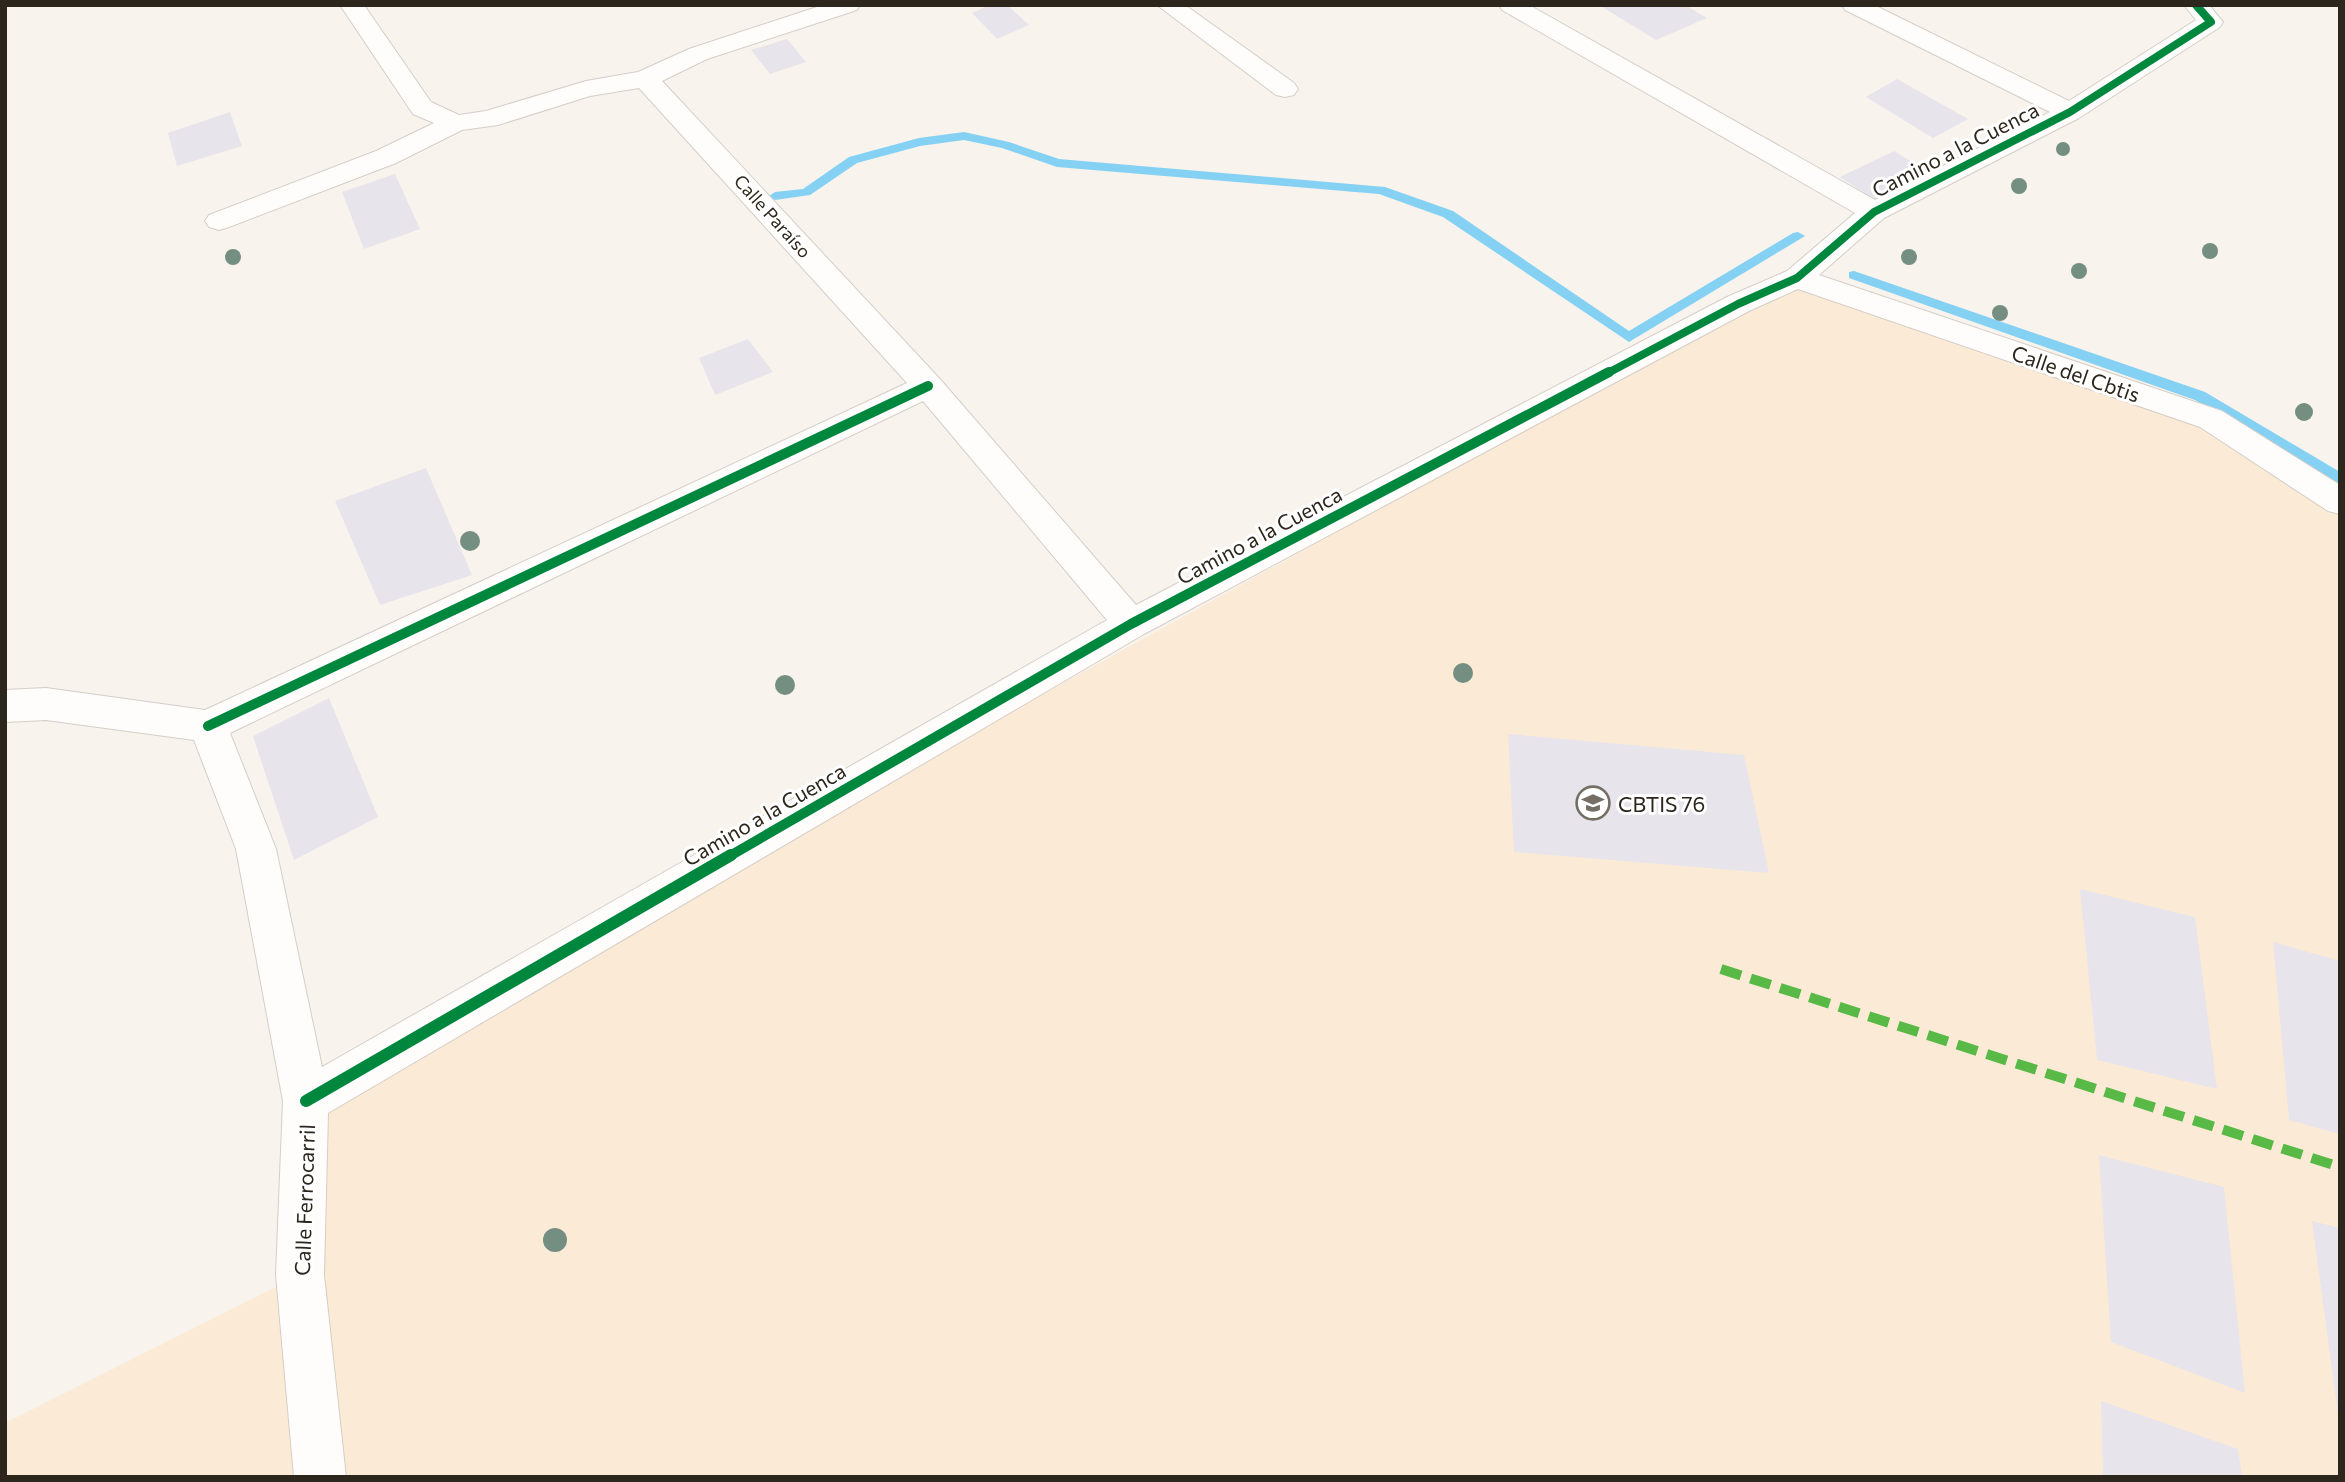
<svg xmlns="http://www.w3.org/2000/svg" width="2345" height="1482" font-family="Commissioner,sans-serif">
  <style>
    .built { fill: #fbebd6 }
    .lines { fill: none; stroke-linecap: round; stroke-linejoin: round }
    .stream { fill: #84d1f3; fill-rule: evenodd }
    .building { fill: #e8e4eb }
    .minor-casing { stroke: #d4cec7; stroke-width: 2 }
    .minor { fill: #fefdfc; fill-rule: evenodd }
    .quiet { stroke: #58b947; stroke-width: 10; stroke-dasharray: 21 10; stroke-linecap: butt }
    .cycleway-far2-casing { stroke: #fff; stroke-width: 11 }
    .cycleway-far1-casing { stroke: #fff; stroke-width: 14 }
    .cycleway-casing { stroke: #fff; stroke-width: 17 }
    .cycleway-far2 { stroke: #00873e; stroke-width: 8 }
    .cycleway-far1 { stroke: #00873e; stroke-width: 10 }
    .cycleway { stroke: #00873e; stroke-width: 12 }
    .tree { fill: #748e81 }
    .labels { text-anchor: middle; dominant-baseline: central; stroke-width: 6; stroke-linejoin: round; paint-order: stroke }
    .far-street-label { font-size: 18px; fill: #2d261c; stroke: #fff }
    .street-label { font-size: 21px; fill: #2d261c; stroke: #fff }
    .poi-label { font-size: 21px; fill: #2d261c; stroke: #fff; text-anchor: start }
  </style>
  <rect width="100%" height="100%" fill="#f8f3ed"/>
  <path class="built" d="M1797 278 2211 419 2340 505V1477H5V1423L300 1275 306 1101Z"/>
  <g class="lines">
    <path class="stream" d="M964 132 1009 142 1059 159 1385 187 1453 211 1629 331 1793 233 1798 232 1805 236 1629 342 1443 217 1379 194 1057 167 1002 148 964 140 920 146 857 163 810 195 775 200 769 196 775 192 803 189 849 157 919 138Z
      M1854 271 2205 392 2340 472V484L2195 400 1849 278V272Z"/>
  </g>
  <path class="building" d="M990 5H1007L1029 25 997 39 972 13Z
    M1599 5H1685L1707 18 1656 40Z
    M787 39 806 62 770 74 751 50Z
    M1897 79 1968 119 1933 138 1866 97Z
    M230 112 242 146 177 166 168 133Z
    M1894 151 1940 179 1884 207 1840 177Z
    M395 174 420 229 364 249 342 192Z
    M748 339 773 372 715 395 699 358Z
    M426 468 472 575 380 605 335 501Z
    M329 698 378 817 294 860 253 736Z
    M1508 734 1744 755 1769 873 1514 852Z
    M2080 889 2195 917 2217 1089 2097 1060Z
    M2273 942 2340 961V1134L2289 1120Z
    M2099 1155 2224 1187 2245 1393 2111 1342Z
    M2312 1221 2340 1228V1413L2338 1414Z
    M2101 1401 2238 1449 2242 1477H2103Z"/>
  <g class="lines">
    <defs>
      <path id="minor" d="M340 5H364L431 102 459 115 486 111 586 81 638 72 689 49 823 5H860L857 10 707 59 662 81 939 378 1136 605 1727 297 1787 271 1855 213 1502 10 1499 5H1529L1875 200 2050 112 1845 10 1842 5H1874L2069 101 2196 20 2184 5H2209L2223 22 2220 27 2079 118 1884 218 1819 275 2222 411 2340 485V514L2328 511 2200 427 1798 289 1749 311 1144 634 328 1113 324 1275 346 1477H294L276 1275 283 1101 236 849 194 740 46 720 5 722V690L46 688 205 710 907 383 639 88 590 96 498 125 462 130 396 163 229 227 219 230 209 227 205 221 209 215 376 151 434 123 413 114ZM923 401 1107 620 322 1067 276 849 230 733Z
        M1157 5H1185L1294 83 1298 89 1294 95 1285 97 1276 95Z"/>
    </defs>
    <use href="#minor" class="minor-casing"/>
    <use href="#minor" class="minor"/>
    <path class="quiet" d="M1721 969 2340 1167"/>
    <defs>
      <path id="cycleway-far2" d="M1606 374 1738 304 1797 278 1874 212 2070 112 2211 22 2196 5"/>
      <path id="cycleway-far1" d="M208 726 928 386
        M728 857 1131 624 1609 372"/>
      <path id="cycleway" d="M306 1101 731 855"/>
    </defs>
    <use href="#cycleway-far2" class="cycleway-far2-casing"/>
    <use href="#cycleway-far1" class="cycleway-far1-casing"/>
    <use href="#cycleway" class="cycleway-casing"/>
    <use href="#cycleway-far2" class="cycleway-far2"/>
    <use href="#cycleway-far1" class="cycleway-far1"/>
    <use href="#cycleway" class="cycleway"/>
  </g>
  <g class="tree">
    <circle cx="2063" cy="149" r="7"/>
    <circle cx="2019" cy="186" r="8"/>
    <circle cx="2210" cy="251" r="8"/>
    <circle cx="233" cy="257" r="8"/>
    <circle cx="1909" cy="257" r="8"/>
    <circle cx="2079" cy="271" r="8"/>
    <circle cx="2000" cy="313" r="8"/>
    <circle cx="2304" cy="412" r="9"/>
    <circle cx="470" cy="541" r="10"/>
    <circle cx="1463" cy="673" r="10"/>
    <circle cx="785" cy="685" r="10"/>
    <circle cx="555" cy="1240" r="12"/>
  </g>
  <defs>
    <symbol id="school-ring" viewBox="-11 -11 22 22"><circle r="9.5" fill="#fff" stroke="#746e65" stroke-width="1.5"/><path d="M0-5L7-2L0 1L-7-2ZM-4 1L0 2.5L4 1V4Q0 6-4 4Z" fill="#746e65"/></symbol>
  </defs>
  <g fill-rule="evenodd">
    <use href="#school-ring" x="1574" y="784" width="38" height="38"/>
  </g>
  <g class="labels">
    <g class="far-street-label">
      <text transform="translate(773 216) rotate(48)">Calle Paraíso</text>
    </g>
    <g class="street-label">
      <text transform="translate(1955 149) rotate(-27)">Camino a la Cuenca</text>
      <text transform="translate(2076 373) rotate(19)">Calle del Cbtis</text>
      <text transform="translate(1259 535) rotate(-28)">Camino a la Cuenca</text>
      <text transform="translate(764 814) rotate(-30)">Camino a la Cuenca</text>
      <text transform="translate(304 1200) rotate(-88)">Calle Ferrocarril</text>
    </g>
    <g class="poi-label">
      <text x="1618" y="803">CBTIS 76</text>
    </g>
  </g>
  <rect width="2345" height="1482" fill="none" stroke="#2d261c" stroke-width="14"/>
</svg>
